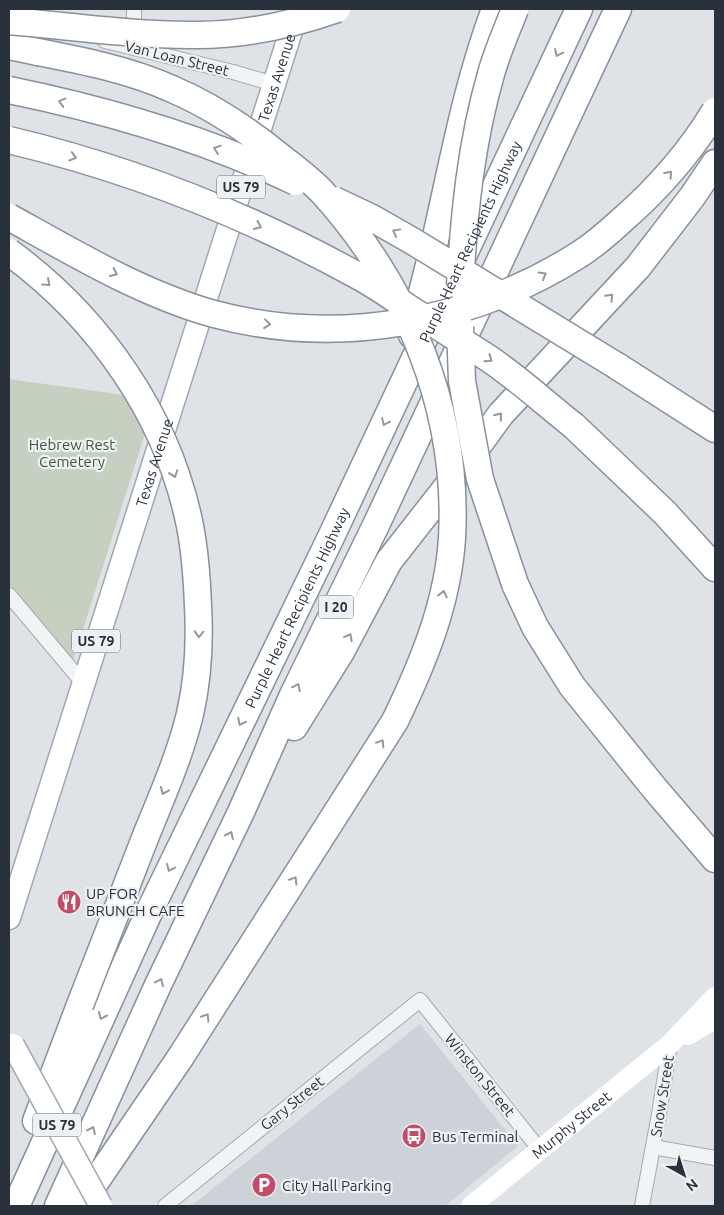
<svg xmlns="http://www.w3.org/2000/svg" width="724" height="1215" font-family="Ubuntu,sans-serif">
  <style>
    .built { fill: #cdd2d8 }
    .green { fill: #c6d0c0 }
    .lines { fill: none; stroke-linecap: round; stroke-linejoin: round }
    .street-casing { stroke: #a5aab0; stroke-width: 16 }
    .primary-casing { stroke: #9fa8b1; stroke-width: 25 }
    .highway-casing { stroke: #87919c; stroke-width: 29 }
    .street { stroke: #f1f3f5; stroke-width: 14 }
    .secondary { stroke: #fff; stroke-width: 20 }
    .primary { stroke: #fff; stroke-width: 22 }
    .highway { stroke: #fff; stroke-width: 26 }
    .primary-bridge-casing { stroke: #9fa8b1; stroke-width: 25; stroke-linecap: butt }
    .highway-bridge-casing { stroke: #87919c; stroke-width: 29; stroke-linecap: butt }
    .primary-bridge { stroke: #fff; stroke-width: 22 }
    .highway-bridge { stroke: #fff; stroke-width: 26 }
    .oneway { stroke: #94989e }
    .labels { text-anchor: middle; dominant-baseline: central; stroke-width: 4.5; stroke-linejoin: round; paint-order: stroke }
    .shield { fill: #eef1f4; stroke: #646b73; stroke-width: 1 }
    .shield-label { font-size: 14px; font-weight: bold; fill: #29323c }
    .street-label { font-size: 15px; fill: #29323c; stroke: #eef1f4 }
    .park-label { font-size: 15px; fill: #405638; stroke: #eef1f4 }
    .poi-label { font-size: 15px; fill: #29323c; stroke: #eef1f4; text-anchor: start }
  </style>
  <rect width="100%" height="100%" fill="#dfe2e6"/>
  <path class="built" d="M420 1024 518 1146 445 1206H191Z"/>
  <path class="green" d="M9 379 131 396 147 427 73 661 9 585Z"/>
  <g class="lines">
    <defs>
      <path id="street" d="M134 37V9
        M105 41 233 72 274 84
        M9 595 83 683
        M653 1147 715 1158
        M165 1206 420 1000 540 1150
        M642 1206 659 1114 670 1044"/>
      <g id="primary">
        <path id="s2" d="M9 918 298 9"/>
      </g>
      <g id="highway">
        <path d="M9 46 38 52"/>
        <path d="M412 335C420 297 431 260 439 223 455 151 469 78 495 9"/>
        <path d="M617 366 715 429"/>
        <path d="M574 426 665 513 715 568"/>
        <path d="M515 584 535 627 572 686 655 789 715 859"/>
        <path d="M294 727 342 650 389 561 461 469 501 414 638 267 692 197 715 163"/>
        <path d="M36 1121 80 1005"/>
        <path id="s3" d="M16 1206 151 908 331 537 579 9"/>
        <path d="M58 1206 158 985 241 812 293 695 377 523 618 9"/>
        <path d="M79 1206 180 1058"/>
      </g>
    </defs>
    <use href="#street" class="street-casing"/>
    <use href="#primary" class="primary-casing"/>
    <use href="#highway" class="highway-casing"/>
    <use href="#street" class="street"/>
    <g class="secondary">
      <path d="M688 1035 715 1019"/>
      <path id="s1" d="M471 1206 670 1044 715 997"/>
    </g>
    <use href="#primary" class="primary"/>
    <use href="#highway" class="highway"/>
    <defs>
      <path id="primary-bridge" d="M13 1045 101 1206"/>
      <path id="highway-bridge" d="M9 21C69 26 131 35 191 35 241 36 291 25 337 9
        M38 52C84 61 130 70 172 89 212 106 249 131 282 158 296 169 311 180 323 193 408 287 459 410 452 538 448 603 423 663 395 721L180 1058
        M9 90C107 110 206 139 296 182
        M9 140C131 169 250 216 360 277 380 288 399 302 418 314 441 328 465 343 488 358 518 378 546 404 574 426
        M334 200 372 218 414 242 617 366
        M9 217C74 253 142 294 214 314 338 347 472 323 580 254 594 245 608 233 621 221 659 188 689 154 715 111
        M9 252C99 318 168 416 190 526 195 552 197 579 198 606 200 642 198 679 190 714 180 755 163 794 147 833 125 890 103 947 80 1005
        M460 286C464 214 471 143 491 74 497 52 507 30 515 9
        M460 327 462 381 480 479 515 584"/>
    </defs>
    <use href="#primary-bridge" class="primary-bridge-casing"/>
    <use href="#highway-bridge" class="highway-bridge-casing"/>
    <use href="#primary-bridge" class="primary-bridge"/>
    <use href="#highway-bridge" class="highway-bridge"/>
  </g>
  <defs><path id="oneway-chevron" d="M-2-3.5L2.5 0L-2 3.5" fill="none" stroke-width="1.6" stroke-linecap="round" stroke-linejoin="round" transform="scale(1.25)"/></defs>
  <g class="oneway">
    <use href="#oneway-chevron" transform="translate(558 53) rotate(115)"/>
    <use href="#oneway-chevron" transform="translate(62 102) rotate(-165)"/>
    <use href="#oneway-chevron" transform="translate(217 149) rotate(-161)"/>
    <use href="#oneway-chevron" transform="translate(73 157) rotate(17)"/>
    <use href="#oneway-chevron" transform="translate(669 174) rotate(-48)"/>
    <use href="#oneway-chevron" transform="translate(258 226) rotate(25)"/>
    <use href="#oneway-chevron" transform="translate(396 232) rotate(-151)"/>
    <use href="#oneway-chevron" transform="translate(114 273) rotate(25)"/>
    <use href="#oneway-chevron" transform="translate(543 275) rotate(-30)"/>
    <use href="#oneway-chevron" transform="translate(47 283) rotate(42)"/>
    <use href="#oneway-chevron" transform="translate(610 297) rotate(-47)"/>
    <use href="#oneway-chevron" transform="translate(267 324) rotate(6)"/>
    <use href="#oneway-chevron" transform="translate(489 359) rotate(35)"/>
    <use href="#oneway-chevron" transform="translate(499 416) rotate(-52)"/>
    <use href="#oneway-chevron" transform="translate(385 422) rotate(115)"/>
    <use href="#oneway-chevron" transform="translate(174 474) rotate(71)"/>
    <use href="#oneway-chevron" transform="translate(443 594) rotate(-77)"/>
    <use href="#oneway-chevron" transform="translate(199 634) rotate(92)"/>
    <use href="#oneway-chevron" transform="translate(349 637) rotate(-62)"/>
    <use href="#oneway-chevron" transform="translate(297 687) rotate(-64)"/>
    <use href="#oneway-chevron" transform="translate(241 722) rotate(117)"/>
    <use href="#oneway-chevron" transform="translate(381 743) rotate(-57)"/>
    <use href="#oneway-chevron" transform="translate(164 791) rotate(112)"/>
    <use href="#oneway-chevron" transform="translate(230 835) rotate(-65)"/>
    <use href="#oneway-chevron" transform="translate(170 868) rotate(115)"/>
    <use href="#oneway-chevron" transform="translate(294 880) rotate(-57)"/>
    <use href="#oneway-chevron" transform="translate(160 982) rotate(-65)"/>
    <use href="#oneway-chevron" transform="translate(102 1016) rotate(114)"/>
    <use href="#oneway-chevron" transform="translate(206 1017) rotate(-57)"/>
    <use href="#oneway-chevron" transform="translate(92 1130) rotate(-65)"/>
  </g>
  <defs>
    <symbol id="restaurant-disc" viewBox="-11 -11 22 22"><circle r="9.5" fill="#c14e69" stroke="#eef1f4"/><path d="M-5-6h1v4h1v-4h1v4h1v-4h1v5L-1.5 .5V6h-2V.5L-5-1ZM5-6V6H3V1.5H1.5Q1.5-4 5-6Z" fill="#fff"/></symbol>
    <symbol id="bus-disc" viewBox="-11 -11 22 22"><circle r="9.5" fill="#c14e69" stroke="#eef1f4"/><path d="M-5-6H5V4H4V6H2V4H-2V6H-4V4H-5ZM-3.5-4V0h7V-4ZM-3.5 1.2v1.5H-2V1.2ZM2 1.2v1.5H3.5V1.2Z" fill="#fff"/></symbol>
    <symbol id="parking-disc" viewBox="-11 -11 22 22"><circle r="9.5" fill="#c14e69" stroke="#eef1f4"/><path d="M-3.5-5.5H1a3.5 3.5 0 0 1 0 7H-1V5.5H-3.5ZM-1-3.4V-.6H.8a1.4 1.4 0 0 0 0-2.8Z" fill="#fff"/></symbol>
  </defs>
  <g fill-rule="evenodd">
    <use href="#restaurant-disc" x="55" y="888" width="28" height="28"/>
    <use href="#bus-disc" x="400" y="1122" width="28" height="28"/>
    <use href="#parking-disc" x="250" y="1171" width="28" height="28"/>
  </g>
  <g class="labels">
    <g class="shield">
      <rect x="217" y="175.5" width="48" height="23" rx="4"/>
      <rect x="318.5" y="595.5" width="35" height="23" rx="4"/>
      <rect x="72" y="629.5" width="48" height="23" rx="4"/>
      <rect x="33" y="1113.5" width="48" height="23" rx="4"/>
    </g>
    <g class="shield-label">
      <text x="241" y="187">US 79</text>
      <text x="336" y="607">I 20</text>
      <text x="96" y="641">US 79</text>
      <text x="57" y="1125">US 79</text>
    </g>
    <g class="street-label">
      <text transform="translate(177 58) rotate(14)">Van Loan Street</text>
      <text stroke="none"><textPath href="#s2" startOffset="882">Texas Avenue</textPath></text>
      <text stroke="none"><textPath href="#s3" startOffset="1066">Purple Heart Recipients Highway</textPath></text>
      <text stroke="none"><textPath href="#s2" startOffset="478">Texas Avenue</textPath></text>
      <text stroke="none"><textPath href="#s3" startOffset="661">Purple Heart Recipients Highway</textPath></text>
      <text transform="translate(480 1075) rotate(51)">Winston Street</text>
      <text transform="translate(662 1096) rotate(-81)">Snow Street</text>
      <text transform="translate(292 1103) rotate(-39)">Gary Street</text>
      <text stroke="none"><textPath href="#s1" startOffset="129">Murphy Street</textPath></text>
    </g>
    <g class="park-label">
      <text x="72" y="444">Hebrew Rest<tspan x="72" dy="17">Cemetery</tspan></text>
    </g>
    <g class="poi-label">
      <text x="86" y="893">UP FOR<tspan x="86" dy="17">BRUNCH CAFE</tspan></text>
      <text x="432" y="1136">Bus Terminal</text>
      <text x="282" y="1185">City Hall Parking</text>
    </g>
  </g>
  <rect width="724" height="1215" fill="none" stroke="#29323c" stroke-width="20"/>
  <g transform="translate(684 1175) rotate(141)" stroke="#eef1f4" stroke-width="4" paint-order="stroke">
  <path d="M0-4L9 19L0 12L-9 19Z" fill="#29323c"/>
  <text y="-8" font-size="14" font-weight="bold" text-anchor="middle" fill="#29323c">N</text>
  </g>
</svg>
